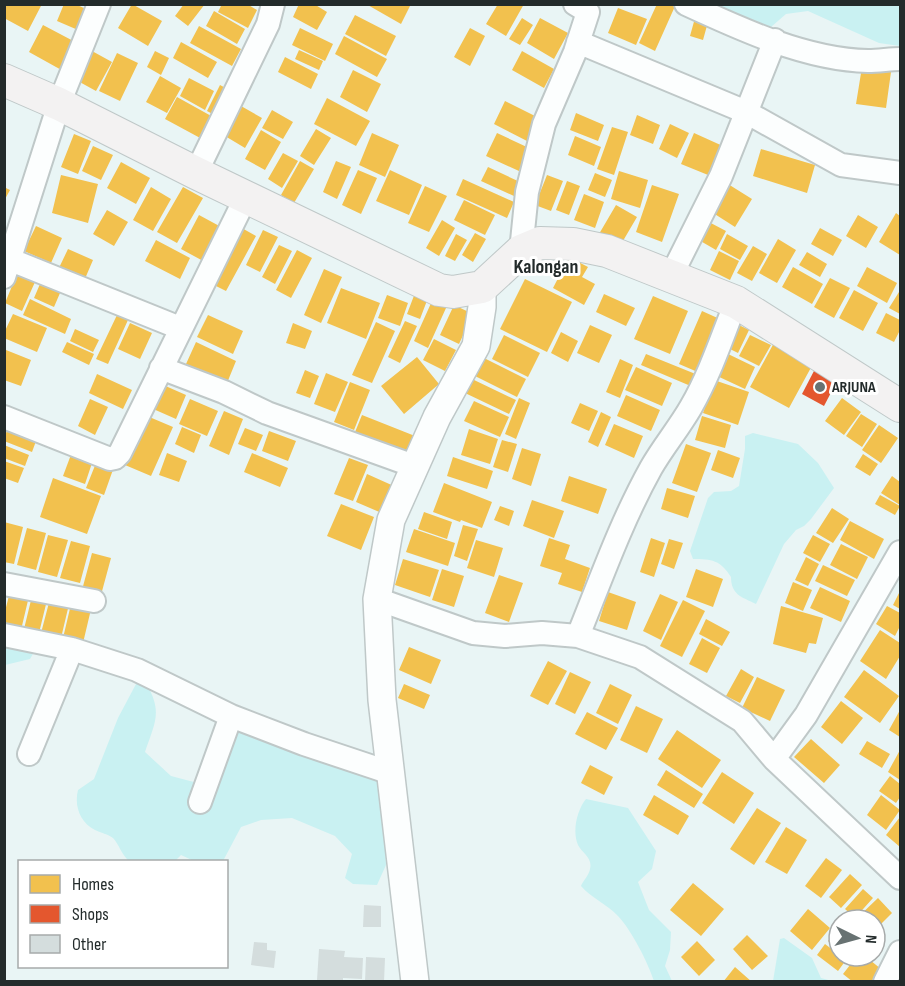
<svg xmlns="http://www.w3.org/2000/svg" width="905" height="986" font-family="'Sofia Sans Condensed',sans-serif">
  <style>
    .green { fill: #c9f1f2 }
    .homes { fill: #f2c14e }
    .shops { fill: #e4572e }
    .building { fill: #d4dddd }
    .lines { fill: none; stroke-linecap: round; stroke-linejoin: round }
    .minor-casing { stroke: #bfc8c8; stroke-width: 26 }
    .tertiary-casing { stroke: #bfc8c8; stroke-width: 30 }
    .secondary-casing { stroke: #bfc8c8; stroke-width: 34 }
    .minor { stroke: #fcfefe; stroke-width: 22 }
    .tertiary { stroke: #fcfefe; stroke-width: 27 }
    .secondary { stroke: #f3f2f2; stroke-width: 32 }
    .poi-dot { fill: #687272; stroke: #fff; stroke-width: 2 }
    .labels { text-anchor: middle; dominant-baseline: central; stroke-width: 6; stroke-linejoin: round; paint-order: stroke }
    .poi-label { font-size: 16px; font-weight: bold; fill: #232b2b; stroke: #fff; text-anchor: start }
    .quarter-label { font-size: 20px; font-weight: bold; fill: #232b2b; stroke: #fff }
  </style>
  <rect width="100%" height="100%" fill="#e9f5f5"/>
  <path class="green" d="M716 5H900V46L879 43 808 11 786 14 771 27Z
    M753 433 798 444 818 463 834 488 811 519 804 526 796 530 784 544 756 604C742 597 731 595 731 577 720 560 712 559 693 559L690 551 708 498 714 492 731 491 739 486 745 449V436Z
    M5 645 34 652 30 659 5 665Z
    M146 683C163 712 155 722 145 752L171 776 209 786 238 729 270 744 365 772 382 756 386 865 377 885 353 884 345 878 352 854 335 836 292 818 261 820 241 827 223 861H194L181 855 175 861H129C121 854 119 844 113 838 108 834 101 833 95 830 80 822 74 806 78 790L94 779 118 718 136 684Z
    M586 799 628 808 656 851 652 869 638 882 649 910 671 932 670 950 665 966 672 981H654C647 961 632 931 618 916 607 904 591 898 581 886 583 881 589 875 590 869 593 858 582 853 578 845 572 831 577 810 586 799Z
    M784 938 812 958 821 978 832 981H773L780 939Z"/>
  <path class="homes" d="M4 4H42L28 31 4 18Z
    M64 4H75L86 9 78 30 57 21Z
    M132 4 162 21 148 46 118 28Z
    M184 4H205L188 26 175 16Z
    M222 4H247L257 10 248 28 218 12Z
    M299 4H314L327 12 317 30 293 17Z
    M366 4H411L401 24Z
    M498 4H524L506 36 486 24Z
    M657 4H676L655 51 639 43Z
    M618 8 647 19 636 45 608 33Z
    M214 11 245 29 237 44 206 26Z
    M355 15 396 36 386 56 345 34Z
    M522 18 533 25 520 45 509 39Z
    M540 18 568 33 554 59 527 43Z
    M695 18 708 22 703 40 690 36Z
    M43 25 79 44 65 72 29 52Z
    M199 26 241 49 232 66 190 43Z
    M300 28 333 44 325 61 292 45Z
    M470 28 485 36 470 66 454 57Z
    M344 36 387 59 377 77 335 54Z
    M181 42 217 62 208 78 173 58Z
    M299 50 323 61 319 70 295 59Z
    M92 51 112 62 96 91 76 80Z
    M155 51 169 58 161 75 147 67Z
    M522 51 554 69 544 88 512 70Z
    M117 53 138 63 120 101 99 91Z
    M285 57 318 74 311 89 278 72Z
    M862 67 891 72 886 108 856 104Z
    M353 70 381 84 367 112 340 97Z
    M160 76 181 88 167 113 146 102Z
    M189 78 214 91 205 110 180 96Z
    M220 85 233 92 220 118 207 111Z
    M177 97 213 117 202 139 165 119Z
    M327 98 370 121 356 146 314 124Z
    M505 101 539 118 527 141 494 124Z
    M241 106 262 118 245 148 225 136Z
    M272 110 293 122 283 139 262 128Z
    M576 113 604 125 598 141 570 130Z
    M637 115 660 125 653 144 630 135Z
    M670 124 689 133 677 158 659 149Z
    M612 127 628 132 614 175 597 169Z
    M316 129 331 138 314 165 300 156Z
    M261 130 281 142 265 170 245 159Z
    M372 133 399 145 385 177 359 165Z
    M497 133 529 148 519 171 486 156Z
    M694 133 725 147 713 177 681 164Z
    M74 134 91 141 78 174 61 167Z
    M575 136 601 147 594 166 568 155Z
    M93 146 113 155 101 180 82 171Z
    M761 149 815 165 807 193 753 176Z
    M283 153 298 161 282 188 268 179Z
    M300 161 314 169 294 203 281 195Z
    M336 161 351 167 337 199 323 192Z
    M121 162 150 178 136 204 107 188Z
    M488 167 520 182 514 196 481 181Z
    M358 170 377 178 361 214 342 205Z
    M390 170 422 185 409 215 376 201Z
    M619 171 648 180 640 208 611 199Z
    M595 173 612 180 605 197 588 190Z
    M61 175 98 184 88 223 52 213Z
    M547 175 563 181 551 211 535 205Z
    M463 179 514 202 507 218 456 195Z
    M567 181 580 186 569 215 556 210Z
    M728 184 752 199 735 227 710 211Z
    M652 185 679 194 662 242 636 232Z
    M425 186 447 196 429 232 408 223Z
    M4 187 10 190 4 201Z
    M151 187 171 199 153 231 133 220Z
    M183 187 203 198 177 243 157 232Z
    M584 194 604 202 595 228 574 220Z
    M464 200 495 215 485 235 454 220Z
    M616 205 637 217 620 246 599 234Z
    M107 210 128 222 114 246 93 234Z
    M896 213 900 216V255L879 242Z
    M199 215 223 228 205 262 181 249Z
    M858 215 878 227 866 248 846 236Z
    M442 220 455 228 439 256 426 248Z
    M707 221 726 231 716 250 697 239Z
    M36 226 62 238 51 263 24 251Z
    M240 227 256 236 226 291 210 283Z
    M820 228 842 240 833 256 811 244Z
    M263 230 278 237 260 272 246 265Z
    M475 233 486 239 473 262 462 255Z
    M456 234 467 240 455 261 445 256Z
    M727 234 748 246 740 260 720 249Z
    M778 239 796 250 777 283 759 273Z
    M156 240 190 258 180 279 145 261Z
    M279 245 292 251 275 284 262 277Z
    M753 246 767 254 752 281 737 273Z
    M68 249 93 260 84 281 58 270Z
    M297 250 312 258 291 298 276 290Z
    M719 251 739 261 730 280 710 270Z
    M807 252 827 264 820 277 799 265Z
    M569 257 588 267 582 277 595 284 584 305 553 288Z
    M793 267 823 284 812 304 782 287Z
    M867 267 897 283 887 303 857 286Z
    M324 269 342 277 321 323 304 315Z
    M17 274 35 282 22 311 5 303Z
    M830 278 850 288 834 318 814 307Z
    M525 279 572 302 547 352 500 329Z
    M40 284 60 293 54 307 34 298Z
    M341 288 380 303 366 339 327 323Z
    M854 290 878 303 863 331 839 318Z
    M899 292 900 293V314L889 308Z
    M415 293 428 298 420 319 407 314Z
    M604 294 635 308 626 326 596 312Z
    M387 295 408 303 400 326 378 318Z
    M653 296 688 311 670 354 634 339Z
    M30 299 71 319 65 334 23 315Z
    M432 301 446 308 428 348 414 341Z
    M454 305 473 314 459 344 440 335Z
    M702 311 722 320 700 373 679 364Z
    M886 313 900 320V330L894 342 876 333Z
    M13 314 47 328 37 352 4 338V333Z
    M117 315 128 320 108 364 96 359Z
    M208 315 243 331 233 354 197 337Z
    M405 321 417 326 400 363 388 357Z
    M376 322 395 331 372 383 352 375Z
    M130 323 152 333 140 359 118 349Z
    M293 323 312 331 305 349 286 343Z
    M737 324 749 330 738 353 726 347Z
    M590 325 612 335 599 363 577 353Z
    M75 329 99 340 93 352 70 341Z
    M561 332 578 341 568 362 551 353Z
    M504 335 540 353 528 377 492 359Z
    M750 335 771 345 759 366 739 356Z
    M434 339 456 350 445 371 423 360Z
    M775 341 814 362 789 408 750 387Z
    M67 342 94 354 89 365 62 352Z
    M196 342 236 361 227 383 186 364Z
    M6 350 31 360 21 386 4 380Z
    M726 353 755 367 745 389 715 375Z
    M646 354 698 375 693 387 641 365Z
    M417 357 439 384 404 414 381 386Z
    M484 358 526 379 517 397 475 376Z
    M620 359 633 365 620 398 606 392Z
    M636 367 672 383 662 406 625 390Z
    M305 370 319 376 310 398 296 393Z
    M326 373 348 382 335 412 314 404Z
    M97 374 132 390 123 409 89 393Z
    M472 379 516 400 509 414 465 393Z
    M714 380 749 392 738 425 703 413Z
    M350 382 370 390 354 430 334 422Z
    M161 384 186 395 176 419 151 408Z
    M626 395 660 410 651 431 617 416Z
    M519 398 530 403 516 439 505 434Z
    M842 398 861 412 844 435 825 421Z
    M90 399 108 407 95 435 78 426Z
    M190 399 218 411 207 436 179 424Z
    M474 401 509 417 500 437 464 421Z
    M580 403 598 411 589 431 571 423Z
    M224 411 243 419 229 455 209 446Z
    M601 412 611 417 598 447 588 442Z
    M861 414 877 424 862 447 846 436Z
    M362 415 415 436 406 459 353 437Z
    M147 416 173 427 151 476 125 465Z
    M702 416 731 425 725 448 695 440Z
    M9 422 39 433 32 452 4 441Z
    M614 424 643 436 634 458 605 445Z
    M879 425 898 438 881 463 862 450Z
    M182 427 201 435 194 453 175 444Z
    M245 428 263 435 256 451 238 444Z
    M469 429 498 439 490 464 461 455Z
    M269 431 296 441 288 461 262 451Z
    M502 440 517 444 508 472 493 467Z
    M686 444 711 453 697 492 672 483Z
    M4 445 29 455 25 466 4 458Z
    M522 448 541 454 531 486 512 479Z
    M718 450 740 458 733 478 711 470Z
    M72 452 93 460 85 484 63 476Z
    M167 453 187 461 179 482 159 475Z
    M252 453 288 468 280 487 244 472Z
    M863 454 878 464 870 476 855 467Z
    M453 457 493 471 487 489 447 476Z
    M98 458 115 464 104 495 86 488Z
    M349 458 368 465 353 501 334 494Z
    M4 461 24 468 18 483 4 478Z
    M367 474 396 487 384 514 356 502Z
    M569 476 607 489 598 514 561 501Z
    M892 476 900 482V505L881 493Z
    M53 478 101 496 87 534 40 517Z
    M444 483 492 502 482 528 461 520 460 522 433 512Z
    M667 488 695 496 688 518 661 509Z
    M880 495 900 506 895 515 875 504Z
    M532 500 564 511 554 538 523 526Z
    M341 504 374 517 361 550 327 536Z
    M500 506 514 511 509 526 494 520Z
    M832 508 849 519 833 543 816 533Z
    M424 512 452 522 447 539 418 529Z
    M850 521 884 539 874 559 840 540Z
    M4 522 23 527 14 564 4 562Z
    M463 525 478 529 467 561 454 556Z
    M27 528 46 533 36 570 17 565Z
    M414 529 455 543 448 566 406 552Z
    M48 535 68 540 57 577 38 572Z
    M813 535 830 544 820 562 803 553Z
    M549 538 570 545 565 559 590 568 582 592 558 584 562 573 540 566Z
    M651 538 665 543 654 577 640 572Z
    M669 539 683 543 674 569 661 564Z
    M476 540 503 548 494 577 467 568Z
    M71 541 90 546 80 583 60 578Z
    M841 544 868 557 857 579 830 565Z
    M92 553 111 558 101 595 82 590Z
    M806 557 819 564 808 586 795 580Z
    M403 559 439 570 430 597 395 585Z
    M823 565 855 580 847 596 815 581Z
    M442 569 464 576 454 607 432 600Z
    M696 569 723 579 713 607 686 597Z
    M499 575 523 583 509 622 485 613Z
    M793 582 812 590 803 611 785 603Z
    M820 587 850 601 841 622 810 608Z
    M11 588 30 592 21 630 4 626V615Z
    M900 591V609L893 605Z
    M33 592 48 596 39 633 24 629Z
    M608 592 636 602 627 630 599 621Z
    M660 594 678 602 661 640 643 631Z
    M51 595 70 600 61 638 41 633Z
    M72 600 92 605 83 643 63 638Z
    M683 600 705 611 682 657 660 646Z
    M781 606 823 618 816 644 809 643 806 653 773 644Z
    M887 606 900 613V626L895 636 876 624Z
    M706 619 730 632 722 646 699 634Z
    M880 630 900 643V656L886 679 860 661Z
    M702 638 720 648 707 673 689 664Z
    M409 647 441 660 431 684 399 670Z
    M548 661 567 671 548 705 530 696Z
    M741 669 754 677 740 703 726 696Z
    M864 670 899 696 880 723 844 697Z
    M570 672 591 682 575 714 555 704Z
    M757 677 785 690 770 721 742 708Z
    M404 684 430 695 424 709 398 698Z
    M610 684 632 695 618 724 596 713Z
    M841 701 863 718 842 744 821 727Z
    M636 706 663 719 647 753 620 740Z
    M900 710V737L889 730Z
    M587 712 618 728 606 750 575 734Z
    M677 730 721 760 702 788 658 759Z
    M811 739 840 765 824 783 794 757Z
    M867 741 890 754 882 768 859 754Z
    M900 750V780L888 772Z
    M590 765 613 777 604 795 581 783Z
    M666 770 703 794 694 808 657 785Z
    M722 772 754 793 734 824 702 803Z
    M890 776 900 784V797L896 803 879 791Z
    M654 795 689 816 678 835 643 815Z
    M881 795 900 810 886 830 867 815Z
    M757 808 781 823 754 865 730 849Z
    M900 817V847L886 835Z
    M786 827 807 840 787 874 765 862Z
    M826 858 842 870 821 898 805 886Z
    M850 874 862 885 841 908 829 897Z
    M693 883 724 909 701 936 670 910Z
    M863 889 873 898 855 918 845 909Z
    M878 898 892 913 875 930V920H855Z
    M808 909 830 928 812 950 790 931Z
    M839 928V950L828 941Z
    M747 935 768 956 752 970 733 949Z
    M697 941 715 960 699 976 681 957Z
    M825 944 846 960 838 971 817 955Z
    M857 956H865L881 969 871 982H853L843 974Z
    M735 967 752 982H723Z"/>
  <path class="shops" d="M815 369 837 381 824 406 802 394Z"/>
  <path class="building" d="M364 905 381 906V927H363Z
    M254 942 267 943V950L276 951 274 968 251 965Z
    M319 949 345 951 344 957 363 958 362 979 343 978V982L317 980Z
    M366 957 385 958 384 982H365Z"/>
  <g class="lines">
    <defs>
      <path id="minor" d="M686 4C740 29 807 60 868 61 879 61 890 59 900 59
        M578 42 746 112 841 165 900 173
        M196 173 268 24 273 4
        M521 251 527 192 544 124 575 52 588 12 575 4
        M11 260 180 328
        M671 276 721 176 775 40
        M4 277 59 104 99 4
        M161 368 224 392 267 413 414 466
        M4 417 110 459 115 458 120 453 246 197
        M4 584 94 601
        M377 599 473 633 505 636 542 633 578 636C601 579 621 522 651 468 663 447 679 428 691 407 710 374 722 337 736 302
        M4 635 72 649 137 670 231 716 304 744 391 773
        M578 636 640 657 742 721 774 759 806 715 900 552
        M29 754 72 649
        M774 759 900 878
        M200 802 231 716
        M885 982 900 952"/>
      <path id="tertiary" d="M415 982 382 700 377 599 391 520 437 417 476 346 482 307V287"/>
      <path id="secondary" d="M4 80 59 104 196 173 439 290 453 292 482 287 521 251 540 243 573 244 607 251 736 302 900 406"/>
    </defs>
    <use href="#minor" class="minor-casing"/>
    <use href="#tertiary" class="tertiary-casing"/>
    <use href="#secondary" class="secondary-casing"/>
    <use href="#minor" class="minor"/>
    <use href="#tertiary" class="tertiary"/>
    <use href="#secondary" class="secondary"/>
  </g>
  <circle class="poi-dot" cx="820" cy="387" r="6"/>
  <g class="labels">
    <g class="poi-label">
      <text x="832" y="387">ARJUNA</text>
    </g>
    <g class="quarter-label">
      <text x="546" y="267">Kalongan</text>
    </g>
  </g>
  <rect width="905" height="986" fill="none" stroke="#232b2b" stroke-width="12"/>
  <rect x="18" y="860" width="210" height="108" fill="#ffffff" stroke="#a7aaaa" stroke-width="1.5"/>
  <rect x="30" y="875" width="30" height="18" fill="#f2c14e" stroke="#a7aaaa" stroke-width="1.5"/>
  <text x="72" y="890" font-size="18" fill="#232b2b">Homes</text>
  <rect x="30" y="905" width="30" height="18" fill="#e4572e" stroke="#a7aaaa" stroke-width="1.5"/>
  <text x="72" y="920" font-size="18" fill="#232b2b">Shops</text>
  <rect x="30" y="935" width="30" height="18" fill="#d4dddd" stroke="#a7aaaa" stroke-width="1.5"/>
  <text x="72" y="950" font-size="18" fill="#232b2b">Other</text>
  <g transform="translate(857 938) rotate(95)"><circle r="28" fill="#ffffff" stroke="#a7aaaa" stroke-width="1.5"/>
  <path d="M0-4.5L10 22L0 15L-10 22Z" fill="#687272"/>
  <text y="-9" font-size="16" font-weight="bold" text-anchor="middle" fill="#232b2b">N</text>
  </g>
</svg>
